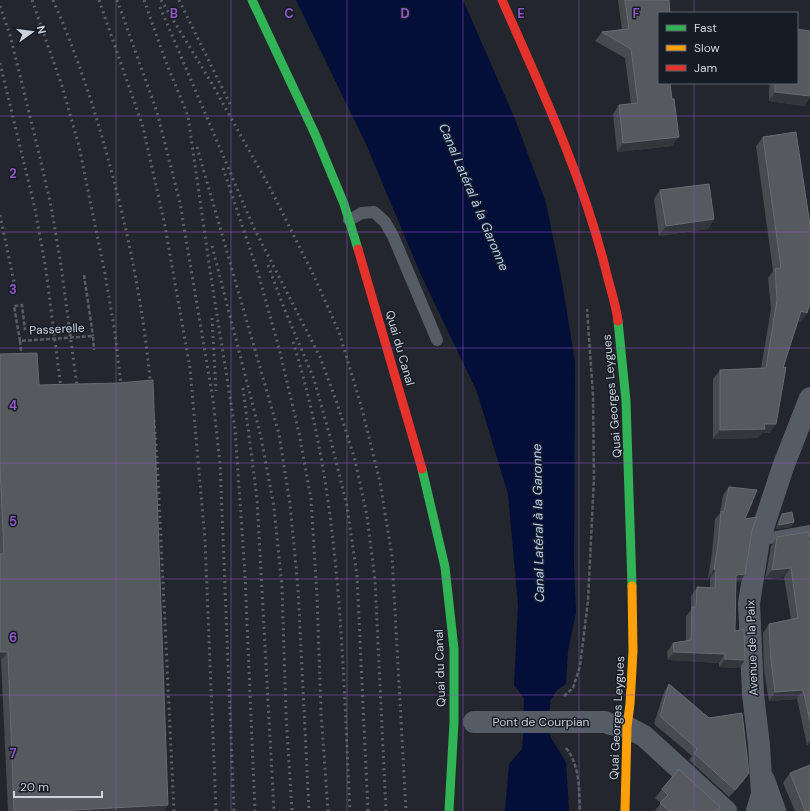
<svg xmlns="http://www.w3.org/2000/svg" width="810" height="811" font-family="'DM Sans',sans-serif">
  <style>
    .water { fill: #030e39 }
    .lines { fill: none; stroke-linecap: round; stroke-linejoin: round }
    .path { stroke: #595d65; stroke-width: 2.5; stroke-dasharray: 4 2; stroke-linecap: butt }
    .lane { stroke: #565c65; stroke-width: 12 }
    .street { stroke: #565c65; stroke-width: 22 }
    .fast { stroke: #30b455; stroke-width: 9 }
    .slow { stroke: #ff9f0a; stroke-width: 9 }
    .jam { stroke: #e5322d; stroke-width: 9 }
    .rail { stroke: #5d6268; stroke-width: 3; stroke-dasharray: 2 4; stroke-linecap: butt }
    .path-bridge { stroke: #595d65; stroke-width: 2.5; stroke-dasharray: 4 2; stroke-linecap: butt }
    .street-bridge { stroke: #565c65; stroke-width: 22 }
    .wall { fill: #474a4f }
    .shaded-wall { fill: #33363b }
    .building { fill: #56595e; stroke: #686c72 }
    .grid { fill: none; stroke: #9056c6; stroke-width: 1; stroke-opacity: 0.55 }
    .labels { text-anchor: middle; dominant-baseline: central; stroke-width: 3; stroke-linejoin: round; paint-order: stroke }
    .street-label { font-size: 12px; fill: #ced2da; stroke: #151c26 }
    .water-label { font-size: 13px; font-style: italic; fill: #b7cef3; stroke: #151c26 }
    .grid-label { font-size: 13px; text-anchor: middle; font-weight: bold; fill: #9056c6; stroke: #151c26; stroke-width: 3; stroke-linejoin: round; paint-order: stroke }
  </style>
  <rect width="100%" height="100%" fill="#23262c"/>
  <path class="water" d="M296 0H463L515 119 546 203 562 282 575 362 574 567 576 613 568 650 566 684 557 690 550 701 549 732 551 738 566 762 569 811H505L509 764 522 749 523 738 524 698 514 685 518 605 508 494 477 392 421 275 366 144Z"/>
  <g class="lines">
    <path class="path" d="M84 275 93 336
      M20 341 14 306 22 305 25 330
      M564 696 573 688 580 666 588 601 594 478 593 395 587 309
      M566 748C580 765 579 790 580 811"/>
    <path class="lane" d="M349 220 362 213 374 212 385 222 393 236 437 340
      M759 540 810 531"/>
    <path class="street" d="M610 724 627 727 644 736 726 811
      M764 780 775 811
      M757 811 762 794 759 745 753 694 749 603 759 540 783 467 810 398"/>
    <path class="fast" d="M252 0 315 134 344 204 358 249
      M618 321 626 401 632 586
      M422 469 445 567 454 649V722L449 811"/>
    <path class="slow" d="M625 811 627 727 630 704 633 651 632 586"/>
    <path class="jam" d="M502 0C541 88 583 177 606 271 610 288 616 304 618 321
      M358 249 422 469"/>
    <path class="rail" d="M32 0 62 86 79 146 105 274 115 333 122 393
      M53 0C79 59 98 119 114 181 132 250 145 320 151 390
      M99 0 143 127 164 221 190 368 205 540 216 811
      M117 0 157 112 180 203 213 400 220 463 234 811
      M144 0 166 62 188 116 211 277 235 429 245 575 255 811
      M161 0 211 82 270 188 314 276 339 332 361 405 380 482 392 556 406 811
      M179 0 231 106
      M0 6 10 35 38 149 51 206 61 265 78 394
      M160 7 253 226 320 357 337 403 355 460 367 516 375 580 386 811
      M0 63 35 209 46 270 62 396
      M197 147 279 434 290 504 298 588 309 811
      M223 168 258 273 279 348 299 433 311 499 317 596 321 712 328 811
      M0 215 15 287
      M212 246 261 437 274 507 282 587 286 715 292 811
      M268 265 284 308 314 379 329 433 347 506 357 576 368 811
      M212 318 216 391
      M293 342C341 494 342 654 350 811
      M243 388 257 499 274 811
      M154 420 157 457 174 811"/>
    <path class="path-bridge" d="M21 351 20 341 93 336 94 350"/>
    <path class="street-bridge" d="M474 722H605"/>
  </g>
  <path class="wall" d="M618 0H669L659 13 672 146 617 152 613 114 619 105 631 104 625 58 595 41 602 32 622 29Z
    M810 31V97L804 106 769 101V91L770 83H797Z
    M763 137 807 313 801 322H798L783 368 776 424 769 433H762L758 438 713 439V379L720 370 761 368 771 309 768 278 773 271 756 146Z
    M660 190 714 219 708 229 659 236 654 199Z
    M0 354 39 385 168 805 163 811H8L1 660 0 661Z
    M729 487 745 519 752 530 740 582H736L735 631 745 660 739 668 719 667V663L668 660 667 652 673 643 686 641V616L691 610V596L697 587 710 588V578H708L712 553 715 519 720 513 723 495Z
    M782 514 794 522 791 527 776 529 779 519Z
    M777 537 810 547V744L807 745 797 699 769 701 764 670 763 633 769 624 791 619 784 577 765 579 771 546Z
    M669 684 744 781 729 797 689 760 692 756 654 724 664 692Z
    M790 773 810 811H795L783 783Z
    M662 789 720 807 717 810 718 811H655L661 803 655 798Z"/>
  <path class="shaded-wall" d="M775 92 810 96V97L804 106 769 101Z
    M679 137 672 146 617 152 623 143Z
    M714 219 708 229 659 236 666 226Z
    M801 311 807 313 801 322 795 321Z
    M764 424H776L769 433H762L758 438 713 439 720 430Z
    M794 522 791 527 776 529 779 525Z
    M791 568 784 577 765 579 772 570Z
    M714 569 716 570 710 578H708Z
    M745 574 740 582 731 583 736 575Z
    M0 652H8L1 660 0 661Z
    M674 652 725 654 719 663 668 660Z
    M725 659 745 660 739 668 719 667Z
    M803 690 797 699 769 701 775 692Z
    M810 740V744L807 745Z
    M749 773 744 781 729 797 735 790Z
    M168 805 163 811H55Z"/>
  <path class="building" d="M625 0H669L670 13H659V83H670L672 99H674L679 137 623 143 619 105 638 103 631 49 602 32 629 29Z
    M797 29 810 31V96L775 92V83H797Z
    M796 132 810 225V304L807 313 801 311 783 368 786 367 776 424H764L765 429 720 430V370L766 368 777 300 775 269 781 268 763 137Z
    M709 184 714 219 666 226 660 190Z
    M37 353 39 385 119 383 153 380 168 805 55 811H14L8 652H0V554H4L0 465V354Z
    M729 487 757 490 745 519 757 517 752 530 745 574 736 575 735 631 744 629 745 660 725 659V654L674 652 673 643 691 640 692 607H696L697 587 715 588 716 570 714 569 718 545 721 511 724 512Z
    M792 512 794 522 779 525 782 514Z
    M808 532 810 547V721L803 690 775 692 771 661 769 624 798 618 791 568 772 570 777 537Z
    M669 684 709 718 742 713 749 773 735 790 694 753 697 749 660 716Z
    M810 765V811H805L790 773Z
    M679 769 720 807 717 810 718 811H669L660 803 668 795 662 789Z"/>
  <path class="grid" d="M116 0V811M231 0V811M347 0V811M463 0V811M579 0V811M694 0V13M694 83V811M0 116H810M0 232H810M0 348H810M0 463H810M0 579H810M0 695H810"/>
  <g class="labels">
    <g class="street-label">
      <text transform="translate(57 329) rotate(-3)">Passerelle</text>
      <text transform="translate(400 348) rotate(74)">Quai du Canal</text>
      <text transform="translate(612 396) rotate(-95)">Quai Georges Leygues</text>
      <text transform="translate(752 648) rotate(-92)">Avenue de la Paix</text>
      <text transform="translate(440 668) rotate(-92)">Quai du Canal</text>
      <text transform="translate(617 718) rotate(-87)">Quai Georges Leygues</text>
      <text x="541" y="722">Pont de Courpian</text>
    </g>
    <g class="water-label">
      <text transform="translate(474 197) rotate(67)">Canal Latéral à la Garonne</text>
      <text transform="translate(538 523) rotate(-91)">Canal Latéral à la Garonne</text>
    </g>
  </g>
  <g class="grid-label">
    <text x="174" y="18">B</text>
    <text x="289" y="18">C</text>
    <text x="405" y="18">D</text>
    <text x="521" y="18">E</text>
    <text x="636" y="18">F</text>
    <text x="13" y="178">2</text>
    <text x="13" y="294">3</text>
    <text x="13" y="410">4</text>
    <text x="13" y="526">5</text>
    <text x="13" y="642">6</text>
    <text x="13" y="758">7</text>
  </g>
  <rect x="658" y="12" width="140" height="72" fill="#151c26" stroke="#5f656e"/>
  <rect x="666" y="25" width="20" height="6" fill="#30b455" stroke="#5f656e"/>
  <text x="694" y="32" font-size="12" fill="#ced2da">Fast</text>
  <rect x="666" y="45" width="20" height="6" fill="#ff9f0a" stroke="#5f656e"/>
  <text x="694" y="52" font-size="12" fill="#ced2da">Slow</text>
  <rect x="666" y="65" width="20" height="6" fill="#e5322d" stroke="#5f656e"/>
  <text x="694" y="72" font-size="12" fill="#ced2da">Jam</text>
  <g transform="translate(32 32) rotate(76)" stroke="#151c26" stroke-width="3" paint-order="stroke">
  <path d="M0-3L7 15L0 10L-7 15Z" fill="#ced2da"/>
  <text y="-6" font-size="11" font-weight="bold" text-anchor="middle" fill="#ced2da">N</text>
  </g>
  <path d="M14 791v6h88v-6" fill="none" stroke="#ced2da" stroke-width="2"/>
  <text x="20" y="791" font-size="12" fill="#ced2da" stroke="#151c26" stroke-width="3" paint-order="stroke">20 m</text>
</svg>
